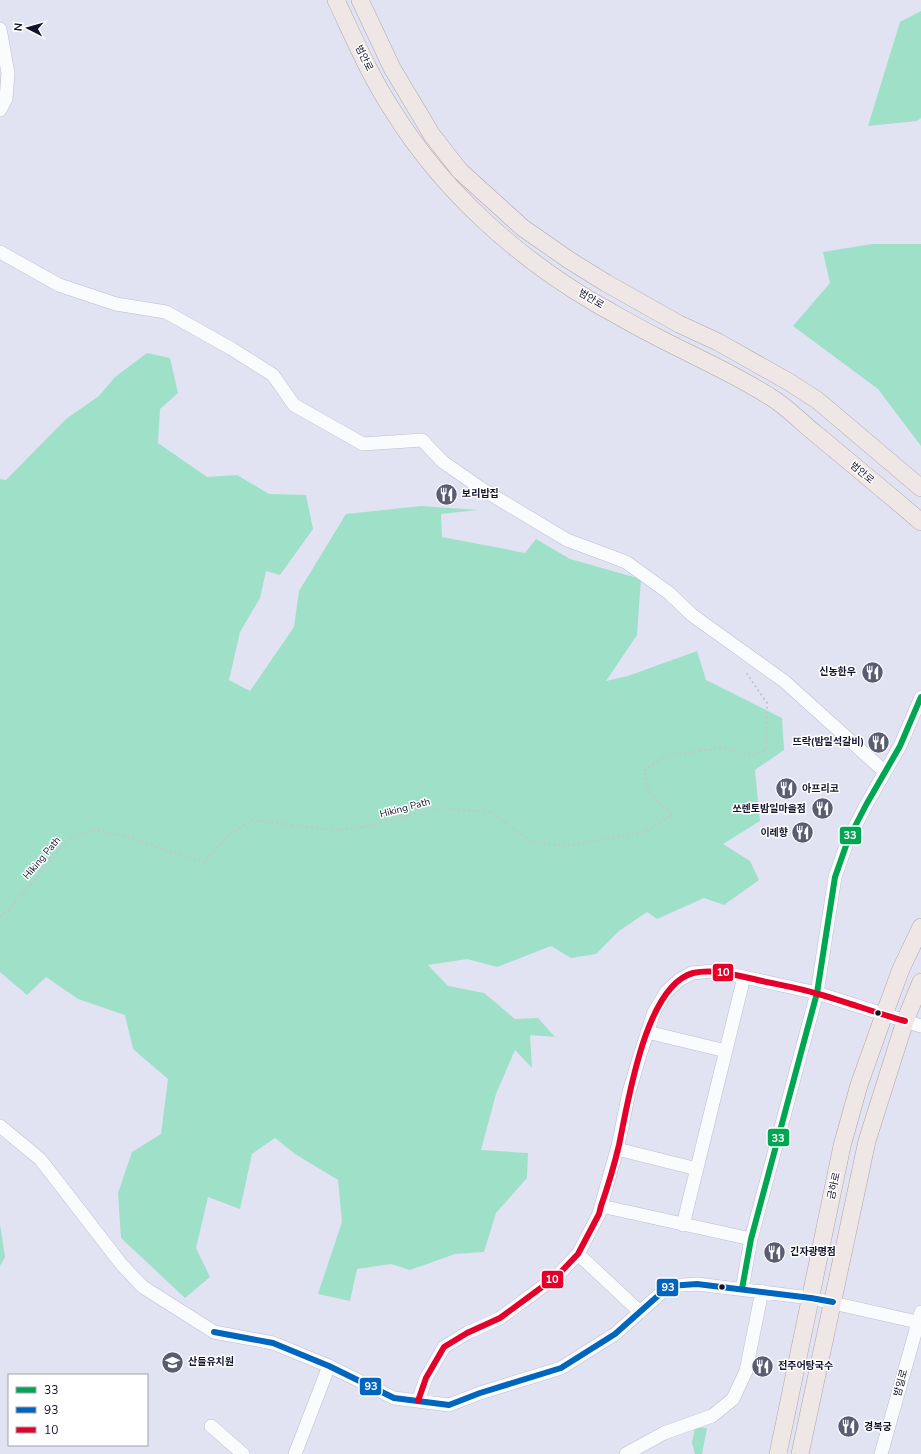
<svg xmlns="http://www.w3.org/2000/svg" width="921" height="1454" font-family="'Nunito Sans','Noto Sans KR',sans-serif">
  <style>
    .green { fill: #9fe0c9 }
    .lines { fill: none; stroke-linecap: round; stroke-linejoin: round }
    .minor-casing { stroke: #bcbed1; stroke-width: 14 }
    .major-casing { stroke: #b1a4a7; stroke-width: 18 }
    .path { stroke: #c5c5cc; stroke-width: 2; stroke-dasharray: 2 3; stroke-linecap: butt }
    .minor { stroke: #fafbfd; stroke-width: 13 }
    .major { stroke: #efe7e6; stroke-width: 17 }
    .bus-1-casing { stroke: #fff; stroke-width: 9 }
    .bus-2-casing { stroke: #fff; stroke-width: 9 }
    .bus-3-casing { stroke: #fff; stroke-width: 9 }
    .bus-1 { stroke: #00a651; stroke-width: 6 }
    .bus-2 { stroke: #0065bd; stroke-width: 6 }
    .bus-3 { stroke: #e4002b; stroke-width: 6 }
    .bus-dot { fill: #13132c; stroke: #fff; stroke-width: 1.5 }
    .labels { text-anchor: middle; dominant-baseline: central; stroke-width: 3; stroke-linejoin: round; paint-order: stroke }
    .street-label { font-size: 10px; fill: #13132c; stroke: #fff }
    .poi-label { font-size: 10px; font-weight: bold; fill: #13132c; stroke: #fff; text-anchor: start }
    .line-badge { stroke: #fff; stroke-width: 1.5 }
    .badge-label { font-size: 11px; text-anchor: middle; font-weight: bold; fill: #fff }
  </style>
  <rect width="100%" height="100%" fill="#e1e3f2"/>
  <path class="green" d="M921 11V118L917 121 868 126 900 22Z
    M872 244H921V446L878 389 793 326 830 283 823 252Z
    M147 353 170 358 178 393 160 409 158 443 207 477 237 475 269 494 306 495 313 529 280 575 266 571 260 598 240 632 229 680 250 691 294 627 299 591 346 514 421 506 478 510 441 514 442 537 525 553 536 539 570 559 641 579 637 635 606 681 628 676 697 651 706 680 782 718 784 750 755 770 760 821 723 844 750 861 759 880 724 905 704 898 657 919 647 912 619 931 596 954 571 958 551 946 497 967 467 959 428 965 448 986 484 993 515 1019 538 1018 555 1037 530 1035 532 1068 515 1050 496 1094 481 1150 528 1153 527 1178 496 1213 484 1252 455 1254 410 1270 391 1264 357 1269 350 1301 318 1294 342 1222 338 1180 295 1154 275 1138 252 1154 240 1209 208 1197 196 1248 210 1277 185 1298 121 1238 118 1193 132 1152 161 1134 168 1079 133 1049 125 1015 78 999 46 977 27 995 0 972V479L6 480 66 419 99 396 115 377Z
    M0 1224 5 1257 0 1266Z
    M695 1427 707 1428 702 1454H695L692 1443Z"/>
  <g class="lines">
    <defs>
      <path id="minor" d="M0 29 8 73 6 99 0 110
        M0 252 59 285 116 304 166 312 232 349 273 375 294 405 363 444 422 440 443 462 482 489 567 540 626 562 669 593 692 615 784 681 885 772
        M647 1032 726 1051
        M0 1126 40 1159 122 1265 143 1287 214 1332 273 1343 329 1366 394 1398 449 1405 480 1393 561 1368 615 1334 669 1286 697 1284 811 1298 917 1322
        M617 1149 697 1169
        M601 1206 751 1239
        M683 1225 744 977
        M578 1254 640 1312
        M742 1289 751 1239 817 993 835 877 848 840 866 805 900 746 921 697
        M418 1401 426 1378 444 1347 467 1333 500 1318 557 1276 578 1254 599 1214 601 1206 618 1146 629 1092 640 1055 654 1012 666 992 679 980 692 973 713 971 744 977 817 993 921 1026
        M211 1426 243 1454
        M295 1454 329 1366
        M626 1454 664 1433 712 1416 733 1399 746 1371 762 1291
        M881 1454 921 1312"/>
      <path id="major" d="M336 0C354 38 370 76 393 111 442 190 515 256 595 303 615 314 635 326 655 336 693 356 733 373 769 396 786 406 801 422 816 434 851 463 886 492 921 522
        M360 0 392 68 432 135 460 171 523 228 569 260 606 283 679 324 718 342 789 382 817 400 921 488
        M778 1454 842 1146 859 1085 884 1015 901 969 921 927
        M800 1454 867 1141 905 1021 921 982"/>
    </defs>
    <use href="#minor" class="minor-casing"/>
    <use href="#major" class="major-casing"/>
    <path class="path" d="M0 917 9 910 69 839 94 830 131 837 170 852 205 862 227 836 252 820 333 830 360 828 439 808 491 812 529 841 565 846 644 832 672 815 649 792 644 770 667 755 722 748 753 755 766 750 767 703 747 674 749 671"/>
    <use href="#minor" class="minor"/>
    <use href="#major" class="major"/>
    <defs>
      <path id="bus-1" d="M742 1289 751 1239 817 993 835 877 848 840 866 805 900 746 921 697"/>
      <path id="bus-2" d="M214 1332 273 1343 329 1366 394 1398 449 1405 480 1393 561 1368 615 1334 669 1286 697 1284 811 1298 833 1302"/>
      <path id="bus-3" d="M418 1401 426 1378 444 1347 467 1333 500 1318 557 1276 578 1254 599 1214 601 1206C608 1186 614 1166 619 1145 628 1103 645 986 693 973 715 968 740 976 762 981 780 985 800 988 818 994 847 1002 876 1013 905 1021"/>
    </defs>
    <use href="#bus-1" class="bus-1-casing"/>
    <use href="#bus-2" class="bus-2-casing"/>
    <use href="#bus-3" class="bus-3-casing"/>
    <use href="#bus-1" class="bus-1"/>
    <use href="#bus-2" class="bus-2"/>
    <use href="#bus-3" class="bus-3"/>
  </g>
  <defs>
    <symbol id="restaurant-disc" viewBox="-11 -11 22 22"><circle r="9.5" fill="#5b5c71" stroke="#fff"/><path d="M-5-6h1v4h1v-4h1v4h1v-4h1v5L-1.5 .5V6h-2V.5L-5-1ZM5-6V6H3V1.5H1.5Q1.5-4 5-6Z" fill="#fff"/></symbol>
    <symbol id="school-disc" viewBox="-11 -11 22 22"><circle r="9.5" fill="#5b5c71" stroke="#fff"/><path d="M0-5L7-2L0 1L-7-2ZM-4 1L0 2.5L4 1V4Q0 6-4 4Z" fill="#fff"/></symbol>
  </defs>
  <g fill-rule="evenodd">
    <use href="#restaurant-disc" x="434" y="482" width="25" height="25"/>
    <use href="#restaurant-disc" x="860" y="660" width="25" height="25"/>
    <use href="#restaurant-disc" x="866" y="730" width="25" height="25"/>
    <use href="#restaurant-disc" x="774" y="776" width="25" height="25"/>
    <use href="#restaurant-disc" x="810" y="796" width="25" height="25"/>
    <use href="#restaurant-disc" x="790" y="820" width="25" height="25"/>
    <use href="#restaurant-disc" x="762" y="1240" width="25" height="25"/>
    <use href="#school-disc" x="160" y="1350" width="25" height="25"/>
    <use href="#restaurant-disc" x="750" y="1354" width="25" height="25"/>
    <use href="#restaurant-disc" x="836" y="1414" width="25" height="25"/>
  </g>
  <g class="bus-dot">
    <circle cx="878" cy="1013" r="3.5"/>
    <circle cx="722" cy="1287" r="3.5"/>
  </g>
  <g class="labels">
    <g class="street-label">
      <text transform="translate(364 58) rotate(64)">범안로</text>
      <text transform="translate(591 299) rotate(31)">범안로</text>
      <text transform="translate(862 473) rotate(40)">범안로</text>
      <text transform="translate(405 808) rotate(-15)">Hiking Path</text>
      <text transform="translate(42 858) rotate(-50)">Hiking Path</text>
      <text transform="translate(834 1186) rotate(-78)">금하로</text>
      <text transform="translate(901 1383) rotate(-75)">밤일로</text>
    </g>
    <g class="poi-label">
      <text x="462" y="494">보리밥집</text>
      <text x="856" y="672" text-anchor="end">신농한우</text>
      <text x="864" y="742" text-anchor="end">뜨락(밤일석갈비)</text>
      <text x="802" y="789">아프리코</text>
      <text x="806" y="809" text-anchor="end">쏘렌토밤일마을점</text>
      <text x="788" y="833" text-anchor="end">이레향</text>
      <text x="790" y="1252">긴자광명점</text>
      <text x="188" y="1362">산들유치원</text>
      <text x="778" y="1366">전주어탕국수</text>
      <text x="864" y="1427">경복궁</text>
    </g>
  </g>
  <g class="line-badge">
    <rect x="839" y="826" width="23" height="19" rx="4" fill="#00a651"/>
    <rect x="712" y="963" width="22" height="19" rx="4" fill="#e4002b"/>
    <rect x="767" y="1128" width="23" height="19" rx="4" fill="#00a651"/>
    <rect x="541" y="1270" width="23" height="19" rx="4" fill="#e4002b"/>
    <rect x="656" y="1278" width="23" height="19" rx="4" fill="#0065bd"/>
    <rect x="359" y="1377" width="23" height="19" rx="4" fill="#0065bd"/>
  </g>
  <g class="badge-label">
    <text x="850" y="839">33</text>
    <text x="723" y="976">10</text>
    <text x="778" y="1142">33</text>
    <text x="552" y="1283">10</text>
    <text x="668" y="1291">93</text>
    <text x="371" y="1390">93</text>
  </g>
  <rect x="8" y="1374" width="140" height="72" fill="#ffffff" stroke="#a1a1ab"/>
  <rect x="16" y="1387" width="20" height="6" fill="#00a651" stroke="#a1a1ab"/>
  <text x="44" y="1394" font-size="12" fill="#13132c">33</text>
  <rect x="16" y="1407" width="20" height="6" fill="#0065bd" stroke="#a1a1ab"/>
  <text x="44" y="1414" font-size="12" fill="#13132c">93</text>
  <rect x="16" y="1427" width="20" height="6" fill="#e4002b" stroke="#a1a1ab"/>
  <text x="44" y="1434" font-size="12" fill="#13132c">10</text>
  <g transform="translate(28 28) rotate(276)" stroke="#ffffff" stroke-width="3" paint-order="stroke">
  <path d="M0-3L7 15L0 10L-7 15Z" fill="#13132c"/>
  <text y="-6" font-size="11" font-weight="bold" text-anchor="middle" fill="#13132c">N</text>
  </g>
</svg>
